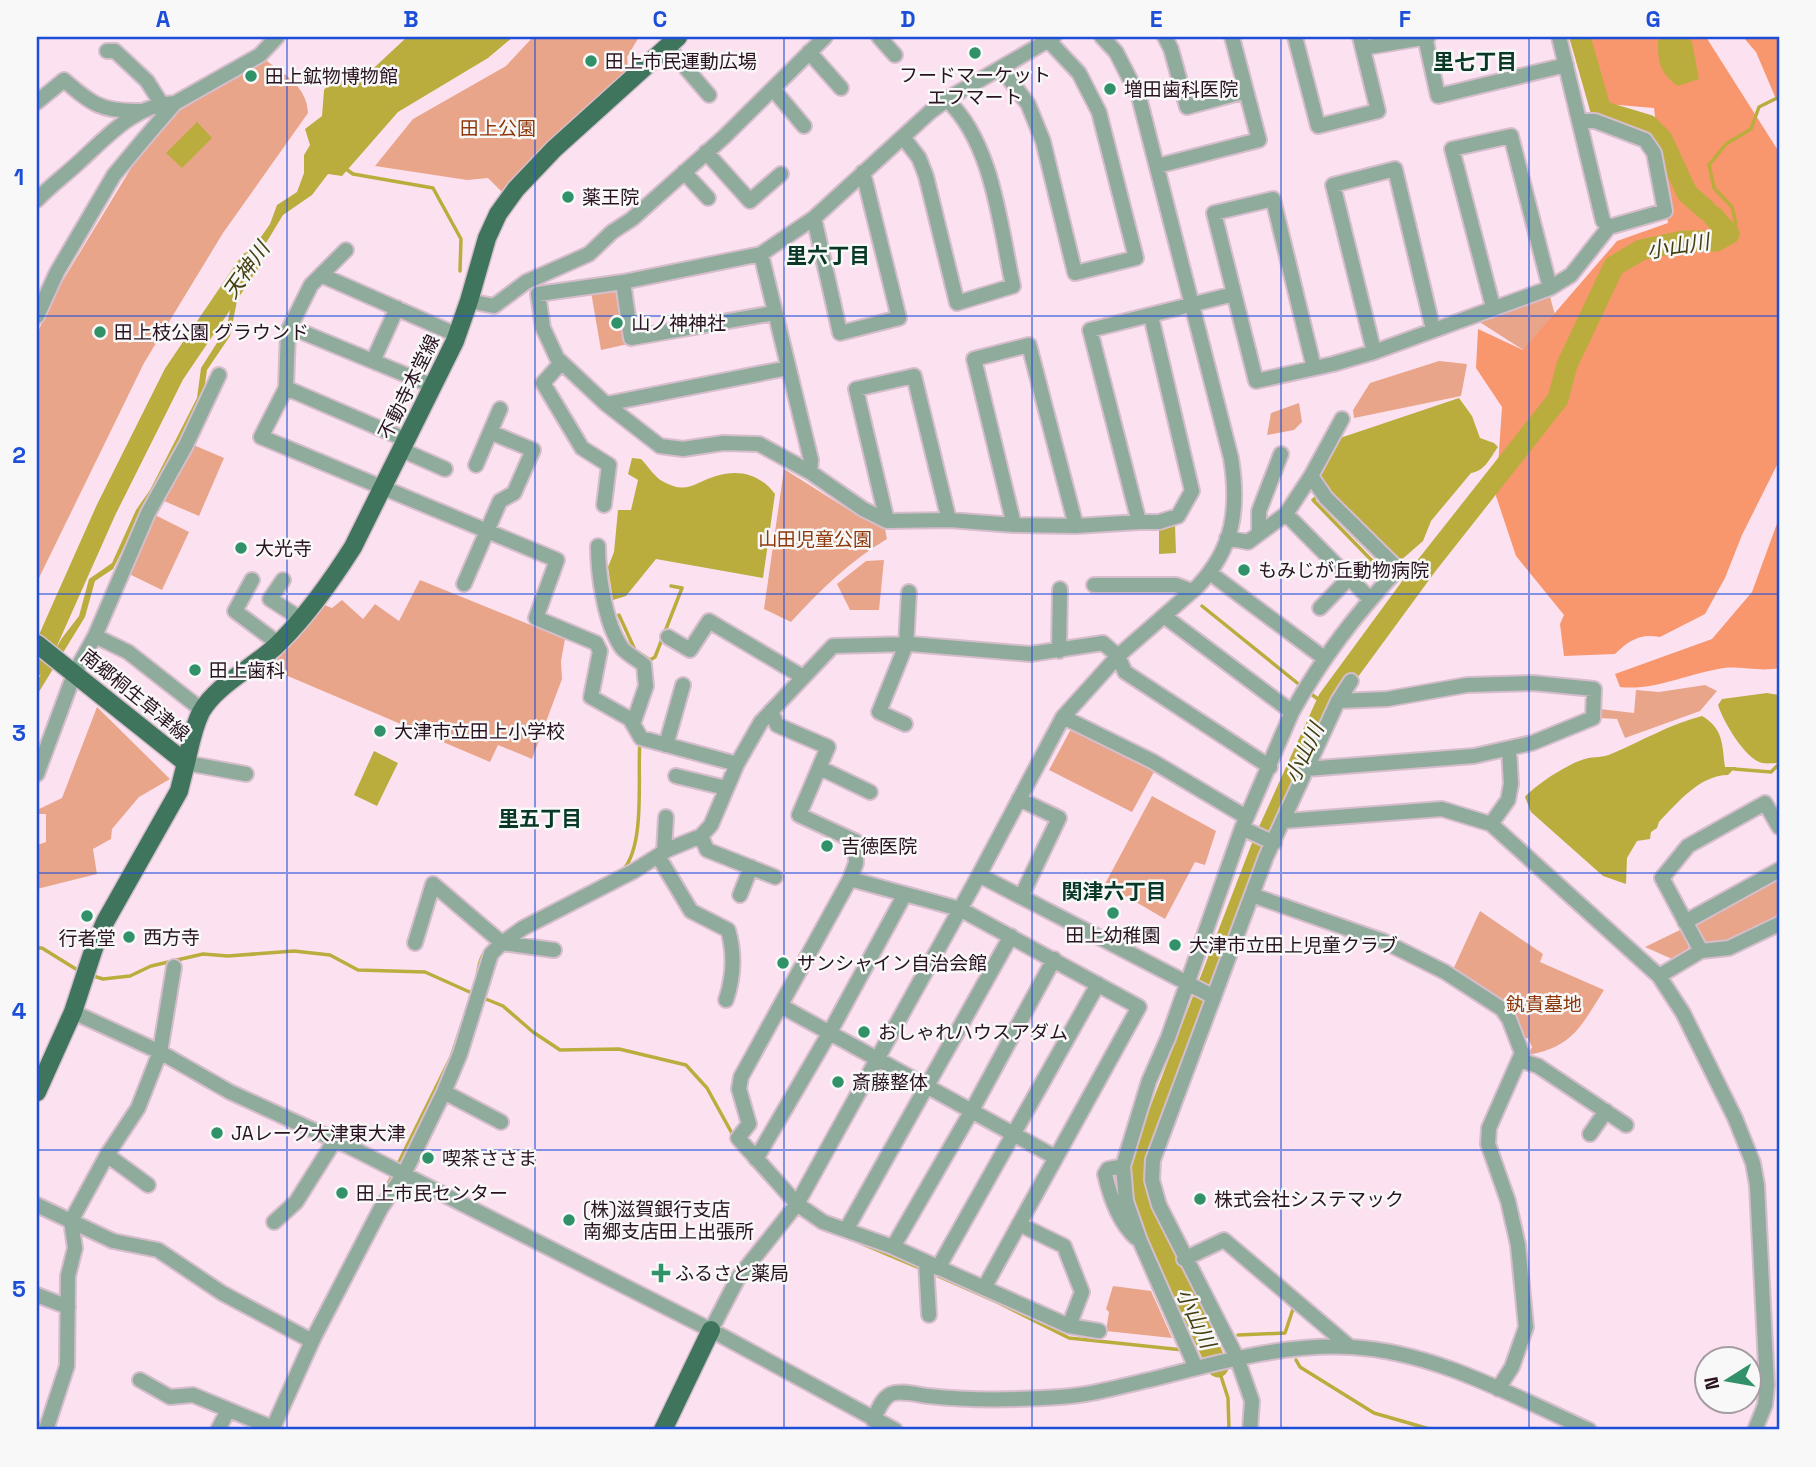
<svg xmlns="http://www.w3.org/2000/svg" width="1816" height="1467" font-family="'Space Grotesk','Noto Sans JP',sans-serif">
  <style>
    .green { fill: #e9a58a }
    .forest { fill: #f8966e }
    .water { fill: #baad3e }
    .lines { fill: none; stroke-linecap: round; stroke-linejoin: round }
    .stream { stroke: #baad3e; stroke-width: 3.5 }
    .river { stroke: #baad3e; stroke-width: 21 }
    .minor-casing { stroke: #d6bdcc; stroke-width: 18 }
    .major-casing { stroke: #d6bdcc; stroke-width: 21 }
    .minor { stroke: #8fab9c; stroke-width: 14 }
    .major { stroke: #3f755c; stroke-width: 18 }
    .grid { fill: none; stroke: #1d4ed8; stroke-width: 2; stroke-opacity: 0.55 }
    .poi-dot { fill: #319169; stroke: #f8f8f8; stroke-width: 2.5 }
    .labels { text-anchor: middle; dominant-baseline: central; stroke-width: 5; stroke-linejoin: round; paint-order: stroke }
    .poi-label { font-size: 19px; fill: #291321; stroke: #f8f8f8; text-anchor: start }
    .park-label { font-size: 19px; fill: #8e370b; stroke: #f8f8f8 }
    .street-label { font-size: 19px; fill: #291321; stroke: #f8f8f8 }
    .neighbourhood-label { font-size: 21px; font-weight: bold; fill: #093926; stroke: #f8f8f8 }
    .water-label { font-size: 21px; font-style: italic; fill: #454012; stroke: #f8f8f8 }
    .neatline { fill: none; stroke: #1d4ed8; stroke-width: 2.5 }
    .grid-label { font-size: 23px; text-anchor: middle; font-weight: bold; fill: #1d4ed8 }
  </style>
  <rect width="100%" height="100%" fill="#fce2f1"/>
  <path class="green" d="M533 37H639L627 57 628 69 503 193 488 178 467 180 375 166 413 119 506 66Z
    M264 59C284 74 307 86 308 113L223 233 144 363 37 582V334L54 295 133 165 177 112Z
    M618 287 628 344 601 350 591 292Z
    M1549 293 1555 315 1531 355 1478 321Z
    M1439 361 1467 364 1461 396 1354 418 1353 410 1370 383Z
    M1299 403 1302 422 1294 430 1267 435 1271 413Z
    M189 443 224 458 199 516 164 501Z
    M784 469 857 515 884 524 887 539C850 561 820 590 791 622L764 609Z
    M155 515 189 532 162 590 127 573Z
    M884 560 879 610H850L837 584 866 561Z
    M420 580 565 639 561 661 562 679 532 759 498 745 490 762 269 668 298 638 322 604 332 608 342 600 363 619 375 604 399 621Z
    M1705 685 1717 691 1700 711 1625 738 1617 719 1599 718 1600 709 1634 713 1636 690 1659 692Z
    M97 707 170 779 139 797 112 829 111 839 93 849 97 874 37 889V845L46 842V814H37V810L62 798Z
    M1072 727 1155 770 1132 812 1049 770Z
    M1152 796 1216 831 1205 865 1195 862 1165 919 1105 884Z
    M1779 877V916L1733 941 1710 946 1702 941 1695 927 1698 921Z
    M1480 911 1543 954 1540 962 1604 990C1581 1026 1573 1047 1528 1055L1532 1047 1528 1038 1523 1039 1506 1009 1451 974Z
    M1684 928 1691 941 1688 949 1672 959 1645 947Z
    M1113 1286 1151 1291 1172 1338 1106 1331 1109 1312 1106 1309Z"/>
  <path class="forest" d="M1569 37H1706L1779 152V461L1742 535 1725 578 1705 614 1660 637C1640 633 1628 641 1615 654L1564 656 1560 624 1564 615 1516 556 1496 496 1502 407 1476 368 1478 329 1523 350 1617 241 1668 223 1654 108 1607 104 1587 90Z
    M1743 37H1779V106L1756 52Z
    M1779 518V668C1761 672 1742 666 1724 668 1689 673 1655 691 1620 687L1615 674 1712 639 1752 592Z"/>
  <path class="water" d="M407 37H513L488 58 398 112 342 176 328 174 312 195 283 215 240 286 230 336 207 370 204 391 167 474 137 521 113 569 95 581 85 617 37 695V681L62 638 79 616 89 579 112 563 136 510 150 490 197 398 201 368 227 327 235 282 245 260 270 224 277 205 297 192 304 173V155L310 145 305 129 322 116 324 90 331 81 362 79Z
    M1667 37H1688L1692 42 1699 79 1678 86C1659 72 1658 63 1658 40Z
    M197 122 212 138 182 168 166 153Z
    M1459 398 1472 416 1480 438 1494 443 1498 447C1490 458 1485 471 1471 473L1431 521 1423 541 1399 562 1330 491 1319 473 1340 438Z
    M632 458 641 459C648 466 655 478 664 482 688 495 695 482 716 476 739 469 760 474 775 494L763 578 656 559 626 596 613 600 608 567 614 552 618 510H631L638 480 628 474Z
    M1175 525 1176 553 1159 554V527Z
    M1767 693 1779 695V763C1774 763 1767 764 1762 763 1745 759 1723 721 1718 705L1722 699Z
    M1702 716C1724 729 1722 745 1725 767H1736L1728 775C1700 775 1677 803 1659 822L1657 828 1651 832 1650 839 1637 841 1627 858 1626 884 1603 876 1531 812 1525 797C1535 785 1569 763 1585 759 1594 756 1603 758 1611 754 1642 741 1670 724 1702 716Z
    M374 751 398 763 377 806 354 795Z"/>
  <g class="lines">
    <path class="stream" d="M346 169 353 174 433 188 461 239 460 271
      M1729 234 1736 224 1732 207 1714 188 1709 165 1726 144 1751 129 1759 107 1779 97
      M1318 496 1313 500 1381 570
      M1202 606 1301 686
      M619 615 635 650 650 660 651 675
      M650 660 655 657 682 588 671 586
      M1307 691 1326 705
      M1734 769 1771 772 1779 764
      M623 870C646 844 637 774 640 741
      M526 919 553 905
      M37 948H42L79 971
      M90 975 103 979 130 976 151 966 203 954 228 956 294 951 330 955 358 970 425 972 474 994
      M477 977C479 962 482 951 494 941
      M481 997 503 1006 533 1032 560 1050 619 1049 686 1065 707 1088 734 1137
      M749 1161 770 1184
      M397 1166 451 1057 463 1021
      M382 1194 394 1173
      M860 1243 924 1270
      M931 1273 999 1303 1069 1338 1183 1350
      M1238 1335 1285 1333 1293 1309
      M1296 1360 1300 1367 1374 1413 1433 1430
      M1218 1367 1228 1398 1229 1430"/>
    <path class="river" d="M1580 37 1601 111 1648 125 1662 139 1687 193 1706 210
      M37 665 106 510 174 374 250 262
      M1218 1367 1146 1212 1139 1181 1143 1149 1153 1129 1264 841 1328 700 1427 565 1558 399 1567 365 1614 266 1641 250 1683 241H1716L1729 234 1713 216"/>
    <defs>
      <path id="minor" d="M879 37 895 55
        M1054 37 952 96 930 112 814 218 761 254 623 282 538 294 543 328 557 358 606 404 660 446 683 449 723 443 759 444 810 472 863 509 887 521 949 520 1014 525 1076 526 1139 522 1090 330 1234 294
        M1165 37 1171 49 1187 107 1246 91
        M1295 37 1318 126 1378 111 1360 37
        M1425 37 1438 96 1566 65
        M667 46 709 95
        M1363 48 1428 37
        M107 51H115L147 81 161 103
        M809 52 841 88
        M1001 68 1028 104 1043 141 1075 273 1136 258 1099 112 1079 73 1048 40
        M773 89 804 126
        M37 102 64 80C92 104 101 112 140 111
        M1580 121H1595L1645 140 1654 153 1665 211 1609 227
        M903 137 919 158 926 176 957 303 1013 286C1000 226 993 143 947 100
        M706 152 750 201 781 174
        M1157 166 1259 140 1232 37
        M684 172 708 198
        M37 200C49 187 64 176 77 164 106 138 134 104 175 103
        M814 218 840 333 899 318 863 172
        M346 250 311 285 288 331 286 388 261 437 557 560 536 618 596 643 600 651 591 697 630 719 641 738 737 764
        M761 254 811 460 810 472
        M321 275 457 335
        M623 282 631 338 774 313
        M469 301 494 306 526 282 589 254 612 232 632 219 724 137 825 37
        M1493 307 1452 149 1511 136 1550 288
        M37 316 57 272 114 175 144 139 175 103 260 55 277 37
        M290 327 433 386
        M1374 352 1333 185 1395 169 1433 329
        M373 361 397 308
        M561 363 543 383 582 448 609 465 604 505
        M1314 368 1273 199 1214 213 1256 381 1333 364 1374 352 1550 288 1571 275 1609 227 1603 221 1559 37
        M286 388 407 440
        M606 404 788 368
        M402 450 445 469
        M476 465 500 409
        M1286 514 1370 599
        M887 521 856 389 914 376 949 520
        M1139 522H1159L1178 516 1192 491 1151 316
        M1014 525 974 359 1029 345 1076 526
        M1259 534V511L1281 454
        M1227 538 1248 542 1286 514 1311 476 1342 419
        M598 546C598 575 605 624 622 648 627 654 638 660 644 665L646 686 633 724
        M1210 573 1324 658
        M252 580 235 611 279 644
        M283 580 270 599 301 619
        M464 584 500 501 514 493 533 450 490 432
        M1094 585H1176L1192 591
        M1320 608 1350 577
        M1164 616 1292 712 1242 828 1168 1038 1149 1081 1123 1166 1126 1201 1140 1241 1196 1368
        M95 636 128 652 202 710
        M668 637 690 650 709 621 803 677
        M1059 651 1060 589
        M771 711 777 725 828 747 799 815 855 841 856 863 850 879
        M1292 712C1322 658 1355 615 1398 569L1326 498 1311 476
        M1063 717 1152 761 1246 817
        M905 724 879 712 906 645 909 592
        M666 745 683 685
        M186 763 246 774
        M820 768 870 792
        M1306 769 1474 756 1532 743 1593 718 1594 689 1533 683 1467 685 1387 699 1338 701
        M37 774 75 672 95 636 148 513 186 445 219 375
        M676 776 726 788
        M1019 799 1059 818 1021 897
        M1284 821 1442 809 1491 824 1659 976 1683 1013 1735 1118 1753 1163 1757 1185 1767 1385 1765 1405 1755 1430
        M1491 824 1508 800 1511 784 1509 748
        M1242 828 1274 843
        M701 836 707 850 775 877
        M664 852 666 817
        M658 856 691 911 728 930C735 954 734 976 726 1000
        M979 875 1214 997
        M850 879 960 909 1139 1007 984 1288 893 1247 823 1222 797 1204 738 1138 749 1124 739 1089 741 1077Z
        M740 895 751 867
        M1252 895 1383 941 1445 972 1502 1009 1509 1019 1522 1053 1489 1128 1488 1144 1508 1201 1518 1245 1526 1327 1512 1367 1498 1389
        M1685 922 1779 870
        M415 943 433 884 502 943 554 950
        M1701 951 1662 878 1688 846 1765 803 1779 827
        M1659 976 1701 951 1729 948 1779 924
        M781 1006 1055 1157
        M73 1012 160 1052 230 1092 350 1147 711 1330 895 1430
        M1519 1060 1538 1066 1626 1125
        M444 1092 501 1122
        M1590 1134 1606 1111
        M107 1155 148 1185
        M756 1159 830 1032 905 894
        M1123 1166 1108 1169 1105 1174C1110 1197 1118 1221 1136 1238
        M37 1205 113 1241 158 1250 222 1293 312 1341
        M274 1222 296 1202 335 1140
        M846 1230 1011 936
        M893 1247 971 1112 1054 959
        M1184 1259 1224 1240 1350 1347
        M926 1262 929 1315
        M938 1268 1098 984
        M984 1288 1069 1326 1082 1292 1064 1246 1019 1224
        M37 1295 68 1307
        M1069 1326 1099 1331
        M711 1330 738 1278 797 1204 979 875 1063 717 1118 656 1198 586C1234 548 1239 508 1231 458L1139 97 1116 52 1102 37
        M140 1380 170 1397 193 1395 273 1428
        M873 1420C878 1411 881 1399 891 1394 901 1390 918 1395 928 1396 972 1401 1016 1400 1060 1397 1092 1395 1122 1386 1153 1379 1217 1363 1285 1343 1351 1347 1436 1352 1513 1396 1589 1430
        M46 1430 67 1366 68 1276 75 1248 71 1221 107 1155 138 1108 160 1052 174 967
        M218 1430 228 1410
        M272 1430 314 1337 381 1208 404 1174 444 1092 460 1054 491 954 502 943 523 928 634 871 667 850 701 836 711 825 737 764 761 722 833 646 910 644 1030 654 1103 643 1118 656 1125 672 1270 767
        M1250 1430 1252 1401 1237 1358 1159 1205 1152 1180 1153 1160 1266 857 1338 701 1351 681"/>
      <path id="major" d="M37 644 186 763 179 791 105 922 94 948 73 1012 37 1092
        M186 763C190 746 193 728 201 712 217 683 259 665 281 641 309 613 332 580 353 547L455 341 469 301 487 238 498 214 516 189 554 149 678 37
        M663 1430 711 1330"/>
    </defs>
    <use href="#minor" class="minor-casing"/>
    <use href="#major" class="major-casing"/>
    <use href="#minor" class="minor"/>
    <use href="#major" class="major"/>
  </g>
  <path class="grid" d="M287 37V1430M535 37V1430M784 37V1430M1032 37V1430M1281 37V1430M1529 37V1430M37 316H1779M37 594H1779M37 873H1779M37 1150H1779"/>
  <g class="poi-dot">
    <circle cx="975" cy="53" r="7"/>
    <circle cx="591" cy="61" r="7"/>
    <circle cx="251" cy="76" r="7"/>
    <circle cx="1110" cy="89" r="7"/>
    <circle cx="568" cy="197" r="7"/>
    <circle cx="617" cy="323" r="7"/>
    <circle cx="100" cy="332" r="7"/>
    <circle cx="241" cy="548" r="7"/>
    <circle cx="1244" cy="570" r="7"/>
    <circle cx="195" cy="670" r="7"/>
    <circle cx="380" cy="731" r="7"/>
    <circle cx="827" cy="846" r="7"/>
    <circle cx="1113" cy="913" r="7"/>
    <circle cx="87" cy="916" r="7"/>
    <circle cx="129" cy="937" r="7"/>
    <circle cx="1175" cy="945" r="7"/>
    <circle cx="783" cy="963" r="7"/>
    <circle cx="864" cy="1032" r="7"/>
    <circle cx="838" cy="1082" r="7"/>
    <circle cx="217" cy="1133" r="7"/>
    <circle cx="428" cy="1158" r="7"/>
    <circle cx="342" cy="1193" r="7"/>
    <circle cx="1200" cy="1199" r="7"/>
    <circle cx="569" cy="1220" r="7"/>
    <path d="M657.5 1262.5h7v7h7v7h-7v7h-7v-7h-7v-7h7z"/>
  </g>
  <g class="labels">
    <g class="poi-label">
      <text x="605" y="61">田上市民運動広場</text>
      <text x="975" y="75" text-anchor="middle">フードマーケット<tspan x="975" dy="22">エフマート</tspan></text>
      <text x="265" y="76">田上鉱物博物館</text>
      <text x="1124" y="89">増田歯科医院</text>
      <text x="582" y="197">薬王院</text>
      <text x="631" y="323">山ノ神神社</text>
      <text x="114" y="332">田上枝公園 グラウンド</text>
      <text x="255" y="548">大光寺</text>
      <text x="1258" y="570">もみじが丘動物病院</text>
      <text x="209" y="670">田上歯科</text>
      <text x="394" y="731">大津市立田上小学校</text>
      <text x="841" y="846">吉徳医院</text>
      <text x="1113" y="935" text-anchor="middle">田上幼稚園</text>
      <text x="143" y="937">西方寺</text>
      <text x="87" y="938" text-anchor="middle">行者堂</text>
      <text x="1189" y="945">大津市立田上児童クラブ</text>
      <text x="797" y="963">サンシャイン自治会館</text>
      <text x="878" y="1032">おしゃれハウスアダム</text>
      <text x="852" y="1082">斎藤整体</text>
      <text x="231" y="1133">JAレーク大津東大津</text>
      <text x="442" y="1158">喫茶ささま</text>
      <text x="356" y="1193">田上市民センター</text>
      <text x="1214" y="1199">株式会社システマック</text>
      <text x="583" y="1209">(株)滋賀銀行支店<tspan x="583" dy="22">南郷支店田上出張所</tspan></text>
      <text x="675" y="1273">ふるさと薬局</text>
    </g>
    <g class="park-label">
      <text x="498" y="128">田上公園</text>
      <text x="815" y="539">山田児童公園</text>
      <text x="1544" y="1004">釻貴墓地</text>
    </g>
    <g class="street-label">
      <text transform="translate(409 387) rotate(-64)">不動寺本堂線</text>
      <text transform="translate(135 695) rotate(39)">南郷桐生草津線</text>
    </g>
    <g class="neighbourhood-label">
      <text x="1475" y="61">里七丁目</text>
      <text x="828" y="255">里六丁目</text>
      <text x="540" y="818">里五丁目</text>
      <text x="1114" y="891">関津六丁目</text>
    </g>
    <g class="water-label">
      <text transform="translate(1678 246) rotate(-9)">小山川</text>
      <text transform="translate(246 270) rotate(-55)">天神川</text>
      <text transform="translate(1304 753) rotate(-65)">小山川</text>
      <text transform="translate(1196 1318) rotate(65)">小山川</text>
    </g>
  </g>
  <rect width="1816" height="1467" fill="none" stroke="#f8f8f8" stroke-width="77"/>
  <g transform="translate(1728 1380) rotate(259)"><circle r="33" fill="#f8f8f8" stroke="#a59ca2" stroke-width="2"/>
  <path d="M0-5L12 26L0 18L-12 26Z" fill="#319169"/>
  <text y="-10" font-size="19" font-weight="bold" text-anchor="middle" fill="#291321">N</text>
  </g>
  <rect x="38" y="38" width="1740" height="1390" class="neatline"/>
  <g class="grid-label">
    <text x="163" y="27">A</text>
    <text x="411" y="27">B</text>
    <text x="660" y="27">C</text>
    <text x="908" y="27">D</text>
    <text x="1156" y="27">E</text>
    <text x="1405" y="27">F</text>
    <text x="1653" y="27">G</text>
    <text x="19" y="185">1</text>
    <text x="19" y="463">2</text>
    <text x="19" y="741">3</text>
    <text x="19" y="1019">4</text>
    <text x="19" y="1297">5</text>
  </g>
</svg>
